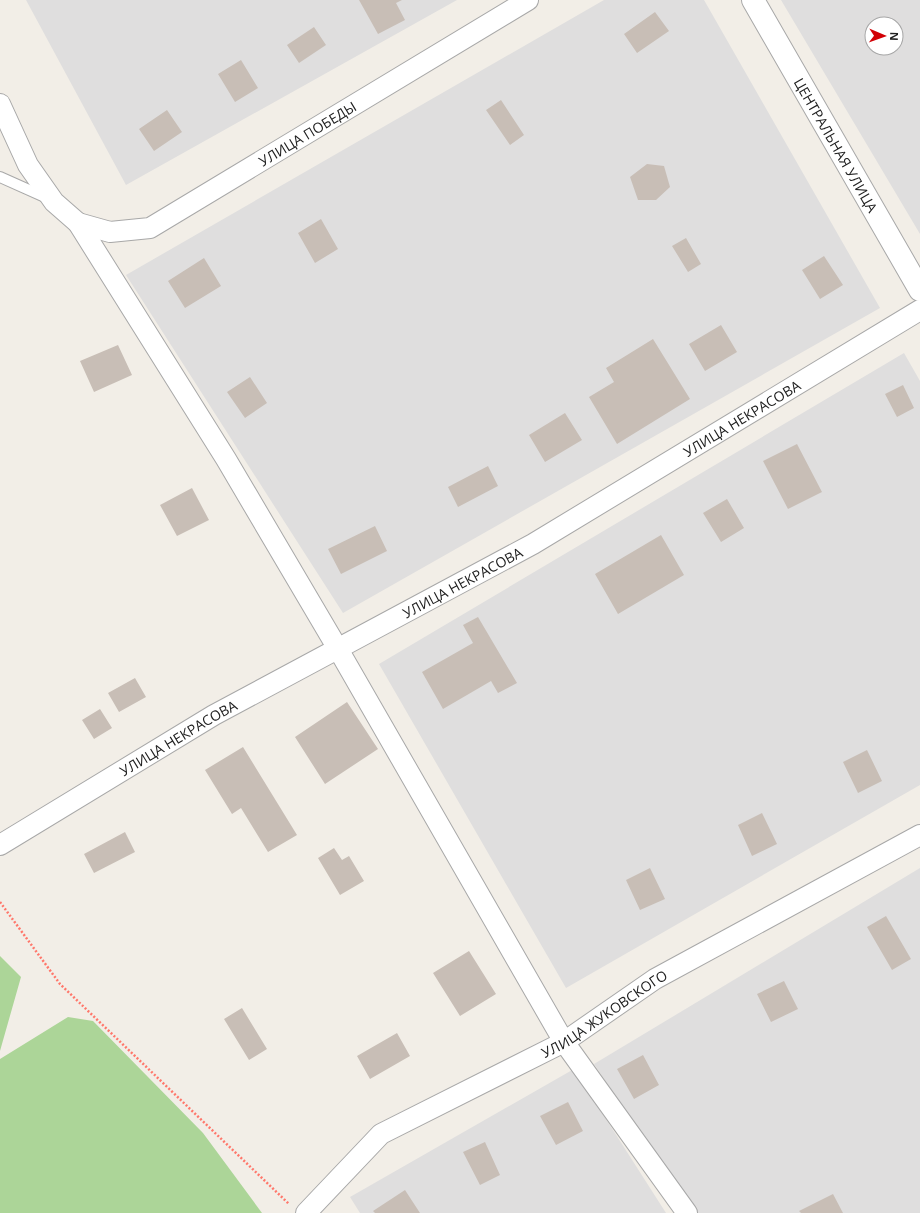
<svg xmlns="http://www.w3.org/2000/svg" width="920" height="1213" font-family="'Open Sans',sans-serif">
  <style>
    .residential { fill: #dfdede; fill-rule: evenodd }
    .forest { fill: #acd598 }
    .building { fill: #c8beb6 }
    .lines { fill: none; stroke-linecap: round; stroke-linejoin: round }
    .service-casing { stroke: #a8a8a8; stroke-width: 12 }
    .minor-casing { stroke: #a8a8a8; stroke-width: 22 }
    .tertiary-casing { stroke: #a8a8a8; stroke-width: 24 }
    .path { stroke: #ff776b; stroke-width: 2.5; stroke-dasharray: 2 2; stroke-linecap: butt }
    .service { stroke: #fff; stroke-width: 10 }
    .minor { stroke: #fff; stroke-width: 20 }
    .tertiary { stroke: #fff; stroke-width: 22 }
    .labels { text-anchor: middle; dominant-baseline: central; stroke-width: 3.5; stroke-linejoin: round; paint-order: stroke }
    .street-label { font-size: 14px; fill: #212121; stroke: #fff }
  </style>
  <rect width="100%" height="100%" fill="#f2eee7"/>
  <path class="residential" d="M26 0H457L126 185Z
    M604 0H704L880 308 343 613 126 275Z
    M781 0H920V234ZM872 24H896V48H872Z
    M904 353 920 381V785L566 988 379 664Z
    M920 868V1213H694L594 1064Z
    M574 1069 666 1213H360L350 1197Z"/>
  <path class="forest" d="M0 956 21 977 0 1051Z
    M68 1017 93 1021 203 1133 262 1213H0V1059Z"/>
  <path class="building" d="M359 0H402L396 3 405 20 378 34Z
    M655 12 669 31 637 53 624 34Z
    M314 27 326 45 299 63 287 45Z
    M241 60 258 88 235 102 218 74Z
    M501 100 524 135 510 145 486 110Z
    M167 110 182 132 154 151 139 129Z
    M647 164 664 166 670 187 656 200H638L630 177Z
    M321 219 338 249 315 263 298 233Z
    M686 238 701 264 688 272 672 246Z
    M824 256 843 285 820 299 802 270Z
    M204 258 221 286 185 308 168 281Z
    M721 325 737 352 705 371 689 344Z
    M653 339 690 399 617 444 589 397 614 382 606 368Z
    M118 345 132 375 94 392 80 361Z
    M250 377 267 403 245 418 227 392Z
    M903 385 914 408 897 417 885 394Z
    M565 413 582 440 545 462 529 435Z
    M797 444 822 492 788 509 763 461Z
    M488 466 498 486 458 507 448 487Z
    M192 488 209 520 177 536 160 505Z
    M727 499 744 528 721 542 703 513Z
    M375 526 387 551 341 574 328 549Z
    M661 535 684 575 618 614 595 574Z
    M478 617 517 683 498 693 491 681 443 709 422 672 473 643 463 625Z
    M135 678 146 697 119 712 108 693Z
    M347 702 378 749 325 784 295 737Z
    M100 709 112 728 94 739 82 720Z
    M243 747 297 835 268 852 241 808 232 814 205 770Z
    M867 750 882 781 858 793 843 762Z
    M762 813 777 844 752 856 738 825Z
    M125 832 135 852 94 873 84 854Z
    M334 848 342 860 349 856 364 881 340 895 318 858Z
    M650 868 665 899 640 910 626 880Z
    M886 916 911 959 892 970 867 927Z
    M469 951 496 994 460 1016 433 973Z
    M784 981 798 1009 771 1022 757 994Z
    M242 1008 267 1049 249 1060 224 1019Z
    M397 1033 410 1056 370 1079 357 1056Z
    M643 1055 659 1085 634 1099 617 1069Z
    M568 1102 583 1131 556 1145 540 1116Z
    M485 1142 500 1175 480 1185 463 1152Z
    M405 1190 420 1213H375L373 1211Z
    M833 1194 843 1213H801L799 1211Z"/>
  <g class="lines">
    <defs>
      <path id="service" d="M0 177 47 198"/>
      <g id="minor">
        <path d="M0 104 28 165 54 202 78 223 226 459 338 649 564 1042 687 1213"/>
        <path id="s1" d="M78 223 110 232 150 228 528 0"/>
        <path id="s2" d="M0 845 214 715 533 544 920 310"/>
        <path id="s3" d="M306 1213 381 1134 564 1042 655 979 920 835"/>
      </g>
      <g id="tertiary">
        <path id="s4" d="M753 0 920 290"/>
      </g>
    </defs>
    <use href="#service" class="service-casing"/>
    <use href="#minor" class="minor-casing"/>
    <use href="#tertiary" class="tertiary-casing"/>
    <path class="path" d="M0 902 60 984 289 1204"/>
    <use href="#service" class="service"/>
    <use href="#minor" class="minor"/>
    <use href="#tertiary" class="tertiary"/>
  </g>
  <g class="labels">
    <g class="street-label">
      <text stroke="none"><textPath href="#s1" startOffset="257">УЛИЦА ПОБЕДЫ</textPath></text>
      <text stroke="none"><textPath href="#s4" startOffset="167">ЦЕНТРАЛЬНАЯ УЛИЦА</textPath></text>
      <text stroke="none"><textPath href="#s2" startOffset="856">УЛИЦА НЕКРАСОВА</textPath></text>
      <text stroke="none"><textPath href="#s2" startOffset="532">УЛИЦА НЕКРАСОВА</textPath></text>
      <text stroke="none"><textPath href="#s2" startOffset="208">УЛИЦА НЕКРАСОВА</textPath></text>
      <text stroke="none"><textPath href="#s3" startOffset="363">УЛИЦА ЖУКОВСКОГО</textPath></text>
    </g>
  </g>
  <g transform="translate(884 36) rotate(92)"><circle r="19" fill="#ffffff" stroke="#a6a6a6"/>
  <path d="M0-3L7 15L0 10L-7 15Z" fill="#d20005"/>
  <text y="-6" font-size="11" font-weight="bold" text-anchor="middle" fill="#212121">N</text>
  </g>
</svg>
